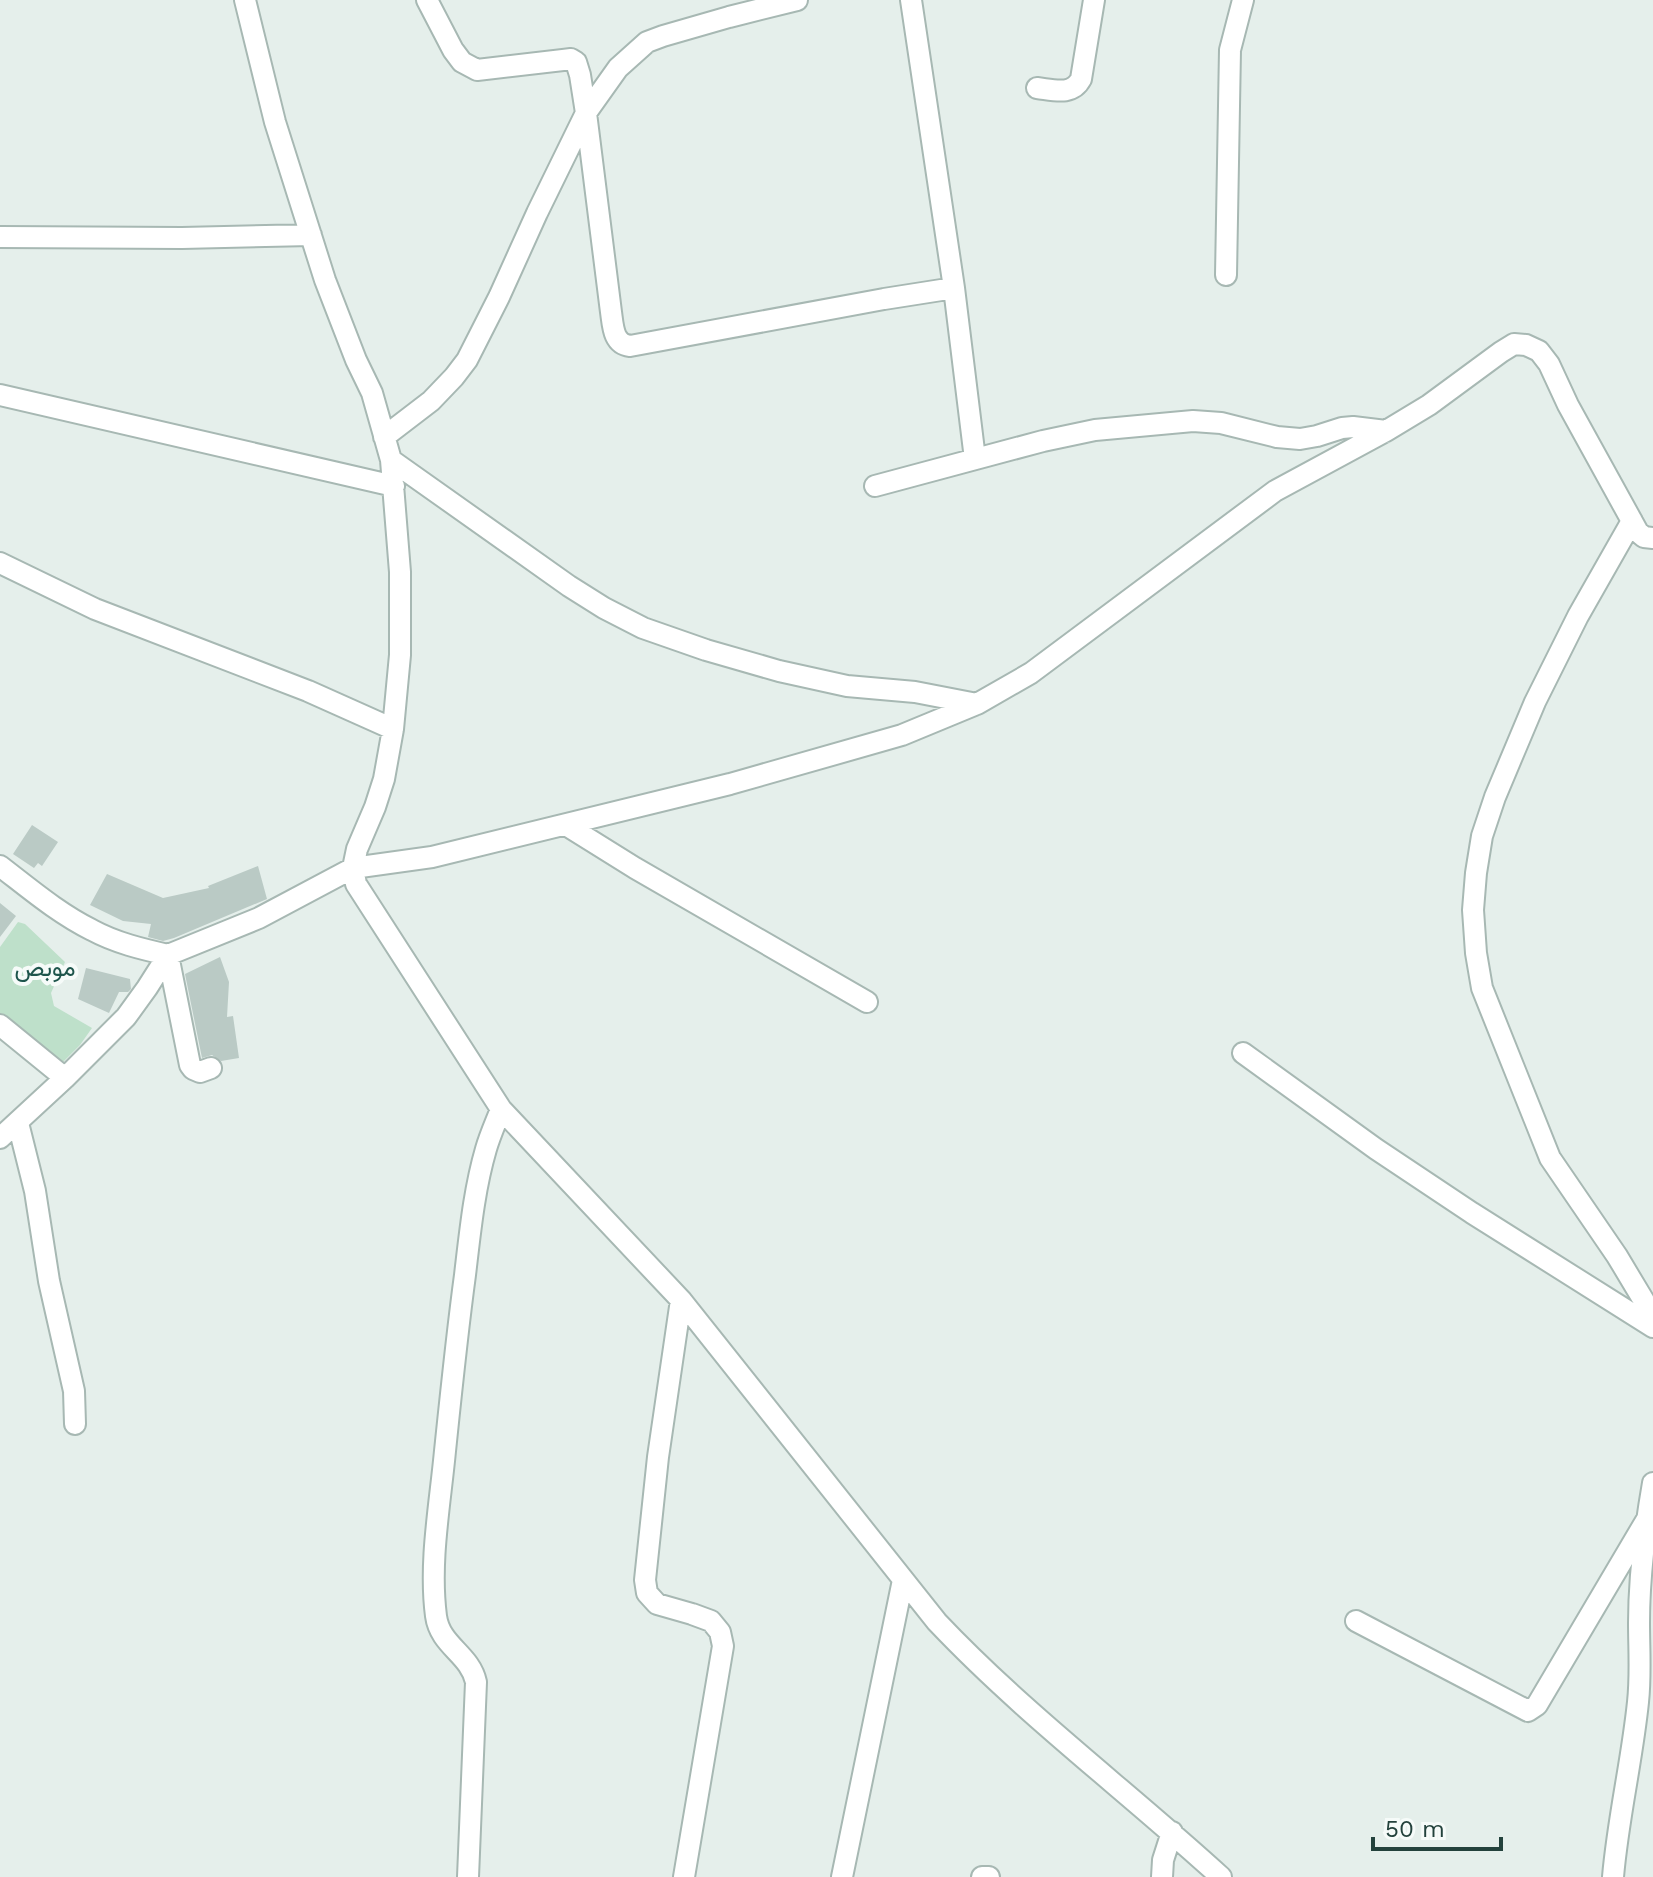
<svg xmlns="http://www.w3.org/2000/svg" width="1653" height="1877" font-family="'Work Sans',Vazirmatn,sans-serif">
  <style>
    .green { fill: #bee0ca }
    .building { fill: #bacac5 }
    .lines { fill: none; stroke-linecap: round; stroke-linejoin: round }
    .minor-casing { stroke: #a7b8b3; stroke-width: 24 }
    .minor { stroke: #fff; stroke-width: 20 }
    .labels { text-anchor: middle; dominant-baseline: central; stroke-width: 8; stroke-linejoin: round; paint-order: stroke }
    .quarter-label { font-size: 24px; fill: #1e554c; stroke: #f6fbf9 }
  </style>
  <rect width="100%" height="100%" fill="#e5efeb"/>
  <path class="green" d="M18 922 25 924 65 962 51 993 54 1006 92 1028 80 1045 61 1064 0 1020V947Z"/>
  <path class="building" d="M32 825 58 842 42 866 38 863 34 868 13 854Z
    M258 866 267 899 174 938 163 941 148 937 151 924 123 921 90 905 107 874 163 898 209 888 208 886Z
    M0 903 16 916 0 937Z
    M220 957 229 982 227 1017 233 1016 239 1058 221 1061 212 1055 202 1058 185 974Z
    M86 968 130 979 131 989 128 992H119L109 1013 78 999Z"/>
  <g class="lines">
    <defs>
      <path id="minor" d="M245 0 275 122 325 280 356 360 372 393 391 460 400 572V655L393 729 384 779 375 807 357 849 353 868 356 884 501 1109 681 1300 937 1622C1024 1714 1127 1791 1221 1877
        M427 0 453 50 462 62 477 70 563 60 571 59 576 62 580 75 586 113 611 312C613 326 613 344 630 346L884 299 954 288
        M911 0 954 288 975 459
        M1037 88C1054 90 1072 96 1081 79L1094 0
        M0 237 182 238 311 235
        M1226 275 1230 50 1243 0
        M0 395 394 486
        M384 437 431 401 454 377 467 360 499 297 537 213 586 113 618 68 647 42 663 36 729 17 797 0
        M391 460 569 586 604 608 643 628 706 650 779 671 847 686 915 692 977 704
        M875 486 1043 441 1095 430 1193 421 1221 423 1277 437 1300 439 1317 436 1342 428 1353 427 1386 431
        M1632 521 1578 616 1535 702 1495 797 1482 836 1476 873 1473 910 1476 953 1482 988 1550 1158 1617 1256 1644 1301 1653 1326
        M0 563 95 609 308 691 393 729
        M566 825 635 868 867 1002
        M0 866C30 889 58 913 92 930 116 943 142 949 168 955L190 1065 193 1069 200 1072 211 1068
        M0 1025 65 1078
        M1243 1053 1376 1149 1472 1213 1653 1327
        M18 1123 35 1191 49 1281 74 1391 75 1424
        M0 1138 65 1078 126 1017 147 988 168 955 259 918 353 868 432 857 730 784 902 735 977 704 1031 673 1275 491 1386 431 1429 405 1501 352 1514 344 1526 345 1539 351 1549 364 1568 405 1638 532 1644 537 1653 538
        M681 1300 658 1457 645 1580 647 1593 657 1604 692 1614 711 1621 720 1632 723 1646 684 1877
        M1356 1621 1528 1711 1537 1705 1647 1519
        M468 1877 476 1682C470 1654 440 1646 436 1616 429 1562 440 1505 445 1451 451 1393 457 1334 465 1275 470 1233 474 1190 486 1149 490 1135 496 1122 501 1109
        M842 1877 903 1580
        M982 1877H989
        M1162 1877 1163 1860 1172 1832
        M1613 1877C1618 1818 1632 1761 1638 1702 1641 1675 1639 1649 1639 1623 1639 1576 1645 1529 1653 1483"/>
    </defs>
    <use href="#minor" class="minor-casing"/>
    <use href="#minor" class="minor"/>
  </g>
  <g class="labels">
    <g class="quarter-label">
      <text x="45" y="968">موبص</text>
    </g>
  </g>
  <path d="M1373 1837v12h128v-12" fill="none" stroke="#23423c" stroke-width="4"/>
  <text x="1385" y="1837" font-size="24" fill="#23423c" stroke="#f6fbf9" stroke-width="6" paint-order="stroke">50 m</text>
</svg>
